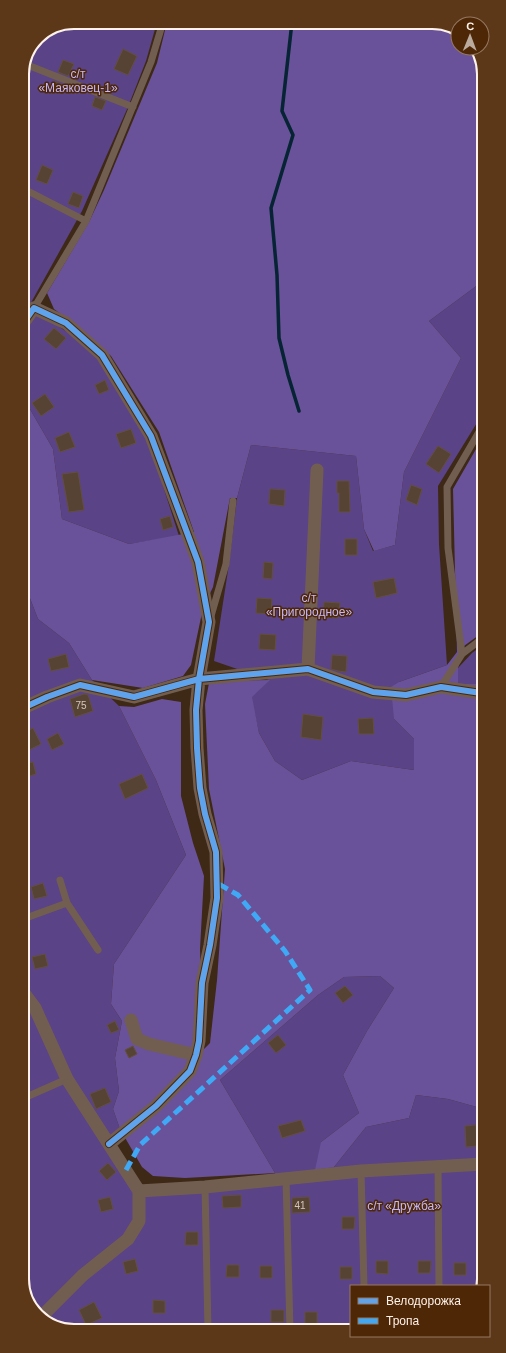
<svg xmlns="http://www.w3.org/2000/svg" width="506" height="1353" font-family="Arial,sans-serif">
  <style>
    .green { fill: #5a4386 }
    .forest { fill: #695299 }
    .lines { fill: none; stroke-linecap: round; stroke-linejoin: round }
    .stream { stroke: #062433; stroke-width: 3.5 }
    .building { fill: #574334; stroke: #634e3e }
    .lane { stroke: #725e50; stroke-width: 7 }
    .street { stroke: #725e50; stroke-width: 13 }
    .quiet { stroke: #3fa9f5; stroke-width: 5; stroke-dasharray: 10 5; stroke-linecap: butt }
    .cycleway-casing { stroke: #4e2706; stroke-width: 8 }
    .cycleway { stroke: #60a3ed; stroke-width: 6 }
    .labels { text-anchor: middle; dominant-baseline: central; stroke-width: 3; stroke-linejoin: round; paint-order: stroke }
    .number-label { font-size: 10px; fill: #d5c6bc }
    .park-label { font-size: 12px; fill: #c6b7fc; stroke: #4e2706 }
    .rim { fill: none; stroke: #fff2e9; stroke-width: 2 }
  </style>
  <rect width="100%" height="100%" fill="#3e2816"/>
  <path class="green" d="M74 22H157L146 61 128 107 82 211 28 308 46 318 73 336 99 360 148 439 179 536 129 544 62 519 53 449 27 404 23 402 22 71 37 37Z
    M483 281V413L438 486 439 544 447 665 399 682 394 719 414 739V770L351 761 302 780 275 761 259 733 251 697 269 680 214 661 229 564 237 498 251 445 356 456 364 529 373 551 395 545 404 472 461 358 429 321Z
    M23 588H26L38 619 69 643 92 680 119 706 156 780 186 855 114 964 111 1004 122 1021 115 1058 119 1091 113 1109 120 1129 101 1142 135 1195 274 1184 275 1173 220 1080 318 995 344 977 380 976 394 988 367 1031 343 1075 359 1113 321 1142 334 1167 366 1127 409 1118 416 1095 448 1099 484 1109V1279L482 1286H351V1330L70 1331 40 1318 24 1293Z
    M483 645V683L480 684H458V668L472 653Z"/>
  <path class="forest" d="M167 22H436L458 31V48H474L482 60 483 281 429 321 461 358 404 472 395 545 374 551 364 529 356 456 251 445 237 498H230L213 587 203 608 191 665 183 676 143 688 92 680 69 643 38 619 26 588H23V402L27 404 53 449 62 519 129 544 194 532 159 432 111 356 70 321 54 309 47 293 89 222 104 190 157 63Z
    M483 437V632L464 646 458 668V684H480L483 683 484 1109 448 1099 416 1095 409 1118 366 1127 334 1167 315 1170 321 1142 359 1113 343 1075 367 1031 394 988 380 976 344 977 318 995 220 1080 275 1173 185 1178 153 1176 142 1167 120 1129 113 1109 119 1091 115 1058 122 1021 111 1004 114 964 186 855 156 780 119 706 134 707 162 699 181 702V796L193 843 204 876 200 949 203 1050 210 1043 217 980 225 869 209 789 205 704 209 683 216 681 270 680 252 697 259 733 275 761 302 780 351 761 414 770V739L394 719 391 687 399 682 447 665 457 652 453 489Z"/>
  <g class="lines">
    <path class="stream" d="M292 22 282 111 293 135 271 208 277 275 279 338 288 375 299 411"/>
  </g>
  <path class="building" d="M123 49 137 56 128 75 114 69Z
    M63 60 74 64 68 76 58 72Z
    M54 81 64 85 61 93 50 89Z
    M95 97 106 101 102 110 92 106Z
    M42 165 53 170 47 184 36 180Z
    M73 192 83 196 79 208 68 204Z
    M54 328 66 338 56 349 44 339Z
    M105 380 109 390 99 394 95 385Z
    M45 394 54 407 41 416 32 403Z
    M131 429 136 443 121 448 116 434Z
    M69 432 75 447 60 452 55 438Z
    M438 446 451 454 439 473 426 464Z
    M78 472 84 510 69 512 62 474Z
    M337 481H349L350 512H339V493H337Z
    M411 485 422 489 417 505 406 500Z
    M270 489 285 490 284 506 269 504Z
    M170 516 173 527 163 530 160 519Z
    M345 539H357V555H345Z
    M264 562 273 563 272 579 263 578Z
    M394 578 397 593 376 598 373 582Z
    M257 598 272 599 271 614 256 613Z
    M324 602 340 603 338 618 323 617Z
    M260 634 276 635 275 650 259 649Z
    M66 654 69 667 51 671 48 659Z
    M332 655 347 656 346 672 338 671 331 669Z
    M84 694 88 695 93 711 75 717 70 699Z
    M303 714 323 717 321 740 301 737Z
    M373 718 374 734H359L358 719Z
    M33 728 41 744 23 753V733Z
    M58 733 64 744 52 750 47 739Z
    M33 762 36 774 23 778V764Z
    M142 774 148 788 125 799 119 784Z
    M43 883 47 896 34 899 31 887Z
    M45 954 48 966 35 969 32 957Z
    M345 986 353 995 343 1003 335 993Z
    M115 1021 119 1030 111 1033 107 1025Z
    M278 1035 286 1045 276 1053 268 1043Z
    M133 1046 137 1054 129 1058 125 1050Z
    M105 1088 111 1102 96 1109 90 1094Z
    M301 1120 305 1131 282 1138 278 1126Z
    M476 1125 477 1146 466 1147 465 1126Z
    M108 1163 116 1172 107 1180 99 1171Z
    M241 1195V1207L223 1208 222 1196Z
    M110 1197 113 1209 101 1212 98 1200Z
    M309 1197 310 1212 292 1213V1198Z
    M342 1217H355L354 1229H342Z
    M186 1232H198V1245H185Z
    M135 1259 138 1271 126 1274 123 1262Z
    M376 1261H388V1274L376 1273Z
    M418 1261H431L430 1273H418Z
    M454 1263H466V1275H454Z
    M227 1265H239V1277H226Z
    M260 1266H272V1278H260Z
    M340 1267H352V1279H340Z
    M153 1300 165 1301V1313H153Z
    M94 1302 102 1318 86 1325 79 1310Z
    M271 1310H284V1322H271Z
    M305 1312H317V1324H305Z"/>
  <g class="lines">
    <path class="lane" d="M25 64 133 107
      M22 188 86 221
      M22 303 34 308 86 221 151 62 163 22
      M211 616 226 564 233 501
      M462 654 448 548 447 487 483 425
      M441 687 462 654 483 638
      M67 903 98 950
      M23 919 67 903 60 880
      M24 1098 67 1079
      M438 1166 439 1286
      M361 1171 364 1286
      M286 1179 290 1330
      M205 1187 208 1330"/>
    <path class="street" d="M22 325 34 308 66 323 102 355 151 436 198 562 209 622 199 679 196 710 197 748 200 788 205 814 216 852 217 898 210 945 202 983 199 1041 196 1055 190 1071 156 1106 109 1144
      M308 669 317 470
      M23 708 47 697 80 685 134 697 199 679 308 669 373 692 406 695 441 687 481 693 483 692
      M23 992 35 1008 67 1079 139 1191V1221L128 1239 83 1275 40 1318
      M131 1020 137 1039 149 1044 196 1055
      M139 1191 205 1187 361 1171 484 1164"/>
    <path class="quiet" d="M126 1170 140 1145 310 990 285 951 238 895 217 883"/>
    <defs>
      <path id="cycleway" d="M22 325 34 308 66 323 102 355 151 436 198 562 209 622 199 679 196 710 197 748 200 788 205 814 216 852 217 898 210 945 202 983 199 1041 196 1055 190 1071 156 1106 109 1144
        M23 708 47 697 80 685 134 697 199 679 308 669 373 692 406 695 441 687 481 693 483 692"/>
    </defs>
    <use href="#cycleway" class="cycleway-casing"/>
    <use href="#cycleway" class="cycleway"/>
  </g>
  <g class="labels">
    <g class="number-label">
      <text x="81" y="705">75</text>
      <text x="300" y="1205">41</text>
    </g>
    <g class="park-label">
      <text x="78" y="74">с/т<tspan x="78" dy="14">«Маяковец-1»</tspan></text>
      <text x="309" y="598">с/т<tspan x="309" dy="14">«Пригородное»</tspan></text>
      <text x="404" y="1206">с/т «Дружба»</text>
    </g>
  </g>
  <path d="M0 0H506V1353H0ZM74 29H432A45 45 0 0 1 477 74V1279A45 45 0 0 1 432 1324H74A45 45 0 0 1 29 1279V74A45 45 0 0 1 74 29Z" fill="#5c3718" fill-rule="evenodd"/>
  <path class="rim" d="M74 29H432A45 45 0 0 1 477 74V1279A45 45 0 0 1 432 1324H74A45 45 0 0 1 29 1279V74A45 45 0 0 1 74 29Z"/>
  <rect x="350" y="1285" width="140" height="52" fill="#4e2706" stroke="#957861"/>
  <rect x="358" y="1298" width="20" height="6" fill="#60a3ed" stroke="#957861"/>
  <text x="386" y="1305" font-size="12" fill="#fff2e9">Велодорожка</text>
  <rect x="358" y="1318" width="20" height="6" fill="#3fa9f5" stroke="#957861"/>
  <text x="386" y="1325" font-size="12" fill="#fff2e9">Тропа</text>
  <g transform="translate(470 36) rotate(1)"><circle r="19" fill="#4e2706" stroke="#957861"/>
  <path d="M0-3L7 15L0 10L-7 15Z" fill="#bbab9f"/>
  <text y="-6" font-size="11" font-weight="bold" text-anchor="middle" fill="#fff2e9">С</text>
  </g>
</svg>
